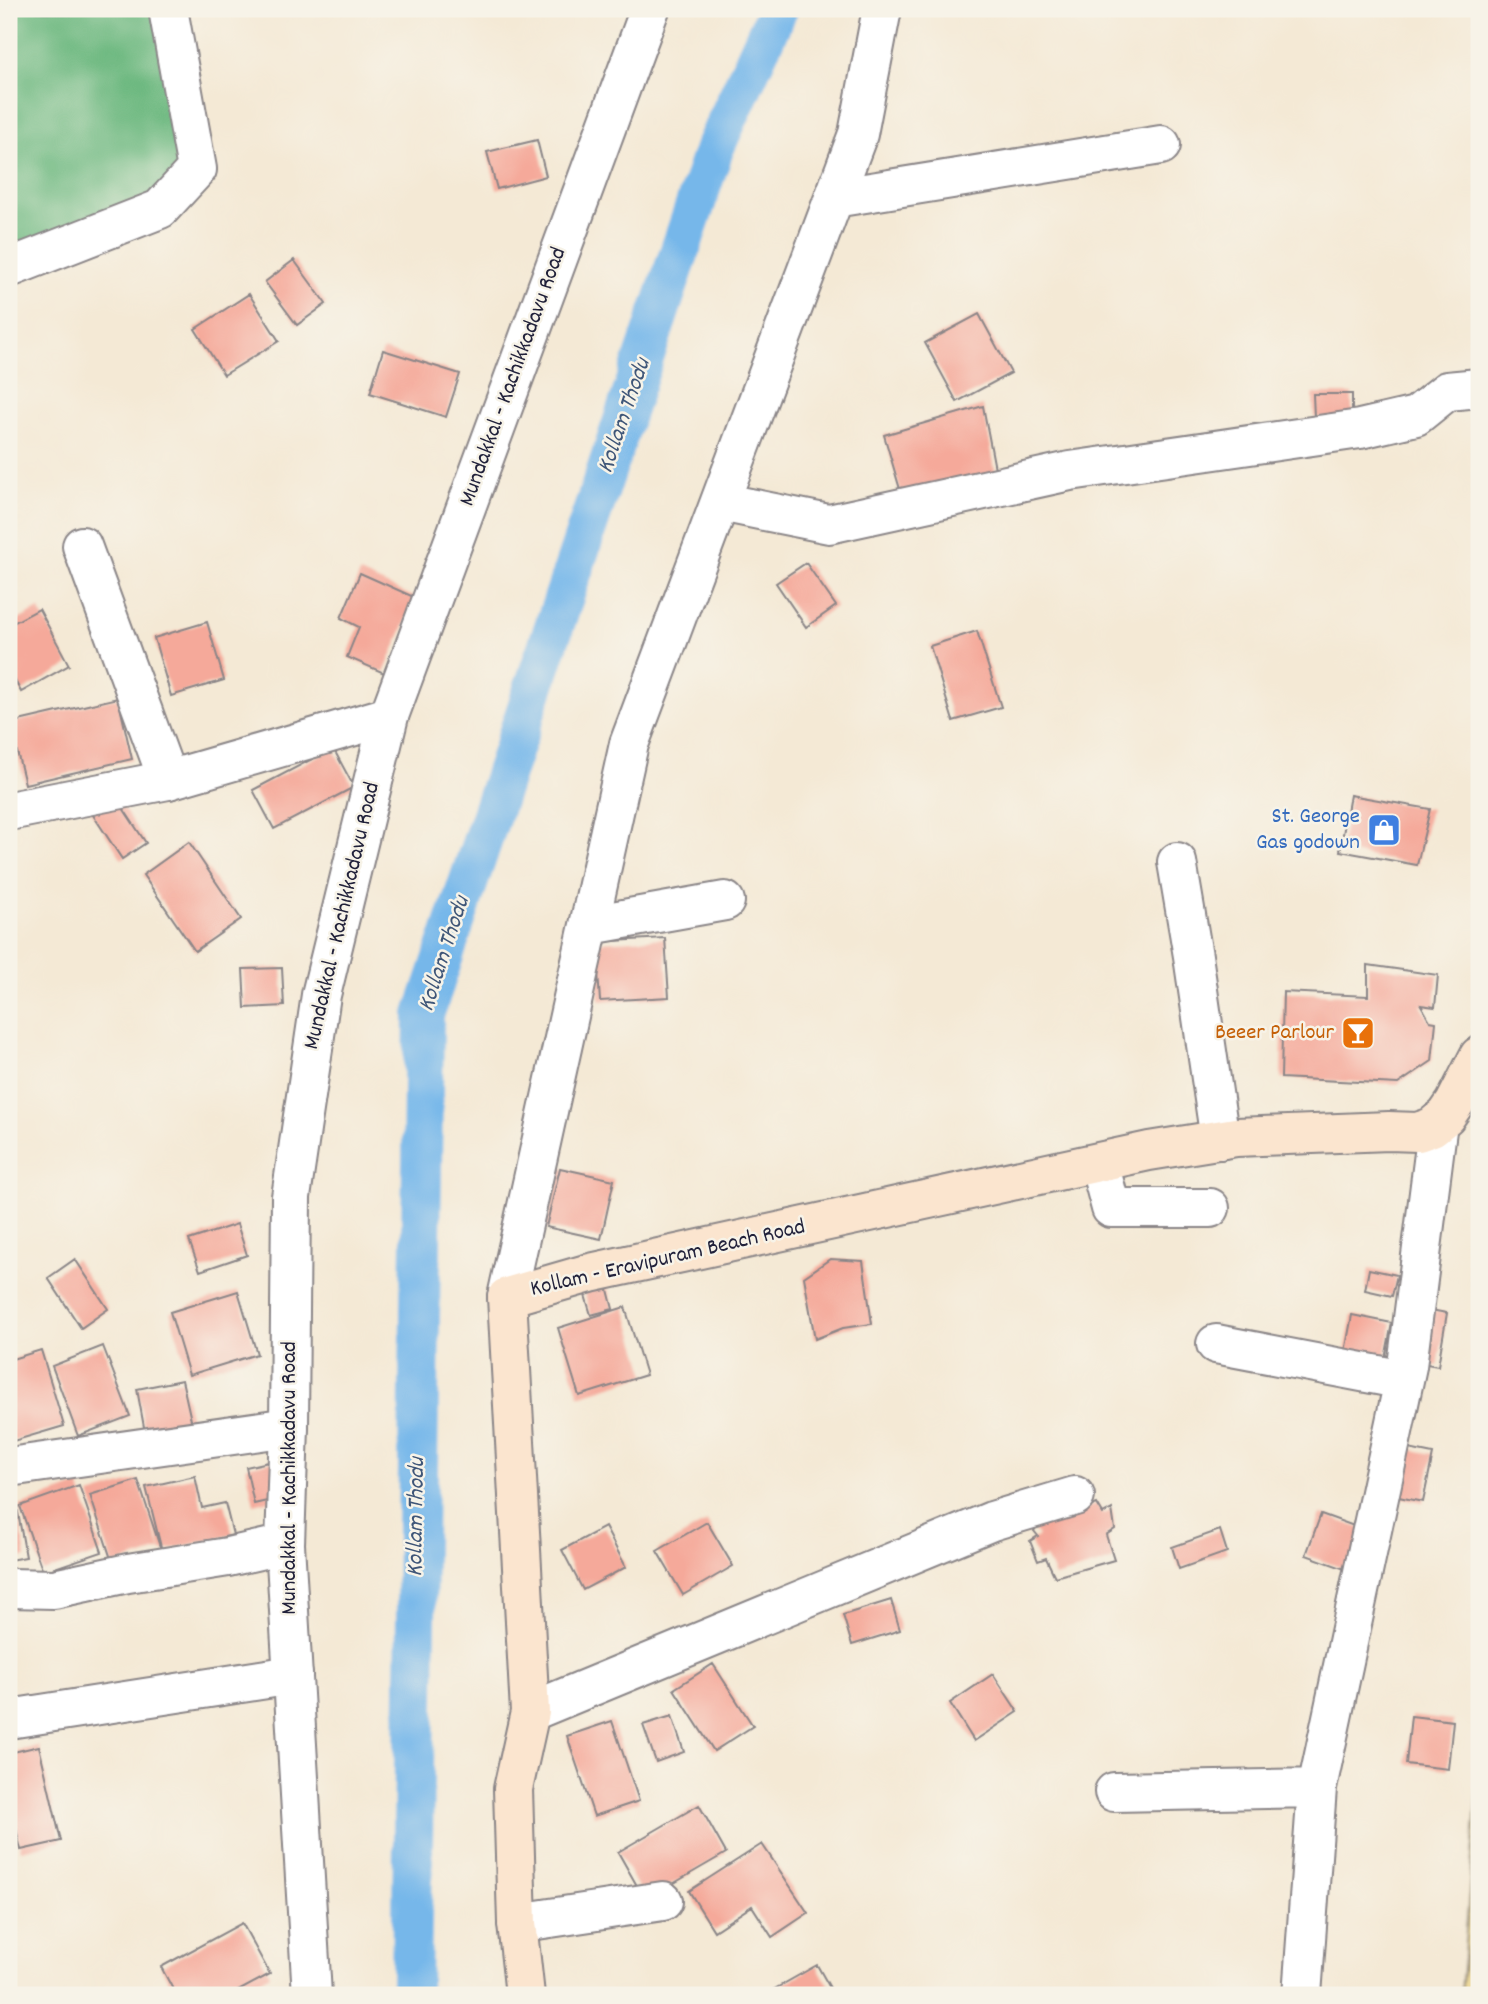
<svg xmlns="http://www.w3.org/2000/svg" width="1488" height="2004" font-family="Dekko,sans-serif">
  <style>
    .forest { fill: #6eb981; stroke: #486e5e; stroke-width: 2 }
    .sand { fill: #eeda9e; stroke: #887e6c; stroke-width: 2 }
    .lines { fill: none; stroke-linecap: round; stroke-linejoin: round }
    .canal { stroke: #76b7ea; stroke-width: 40 }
    .building { fill: #f5a99a }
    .minor-casing { stroke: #8b8688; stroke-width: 42 }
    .tertiary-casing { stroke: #8b8688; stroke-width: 42 }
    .secondary-casing { stroke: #8b8688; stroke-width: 42 }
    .minor { stroke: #fff; stroke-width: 38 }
    .tertiary { stroke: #fff; stroke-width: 38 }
    .secondary { stroke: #fbe5cf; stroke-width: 38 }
    .labels { text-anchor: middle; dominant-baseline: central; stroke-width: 5; stroke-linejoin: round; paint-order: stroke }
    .street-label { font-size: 23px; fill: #22223b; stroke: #f7f3e8 }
    .shop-label { font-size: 23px; fill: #366cbe; stroke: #f7f3e8; text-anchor: end }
    .food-label { font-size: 23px; fill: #c56008; stroke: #f7f3e8; text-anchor: end }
    .water-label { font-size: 24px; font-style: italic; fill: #3f5678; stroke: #f7f3e8 }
  </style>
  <rect width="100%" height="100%" fill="#f7f3e8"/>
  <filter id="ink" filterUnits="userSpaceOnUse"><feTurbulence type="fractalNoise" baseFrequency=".0143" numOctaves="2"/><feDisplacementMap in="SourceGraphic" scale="14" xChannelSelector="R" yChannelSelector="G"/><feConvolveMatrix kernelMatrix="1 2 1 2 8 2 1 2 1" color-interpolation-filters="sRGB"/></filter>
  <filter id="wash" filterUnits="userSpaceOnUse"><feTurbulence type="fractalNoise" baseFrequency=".00686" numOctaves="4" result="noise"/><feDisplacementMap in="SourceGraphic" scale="28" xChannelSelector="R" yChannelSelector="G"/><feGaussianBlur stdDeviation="1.57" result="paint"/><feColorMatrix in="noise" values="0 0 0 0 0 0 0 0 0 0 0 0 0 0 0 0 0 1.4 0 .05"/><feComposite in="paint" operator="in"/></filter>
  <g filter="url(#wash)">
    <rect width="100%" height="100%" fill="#f4e9d5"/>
    <path class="forest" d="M9 9H152L188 157 154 197 9 257Z"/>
    <path class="sand" d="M1479 1768V1995H1461Z"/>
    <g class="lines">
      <path class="canal" d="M411 1995 424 1015 714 149 778 9"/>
    </g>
    <g id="blocks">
      <path class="building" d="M241 9H258L244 15Z
        M537 140 546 176 497 189 487 152Z
        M294 260 326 304 297 325 265 282Z
        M249 294 279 341 224 375 195 329Z
        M979 314 1011 373 957 402 925 343Z
        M383 350 460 374 446 417 370 393Z
        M1313 394H1352V421L1314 417Z
        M983 406 996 474 902 496 884 435Z
        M806 563 836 606 806 627 776 583Z
        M360 573 416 598 384 673 347 657 359 627 341 618Z
        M39 609 69 665 21 692 9 669V625Z
        M207 622 224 680 171 696 154 638Z
        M977 631 1001 707 953 721 930 646Z
        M118 698 132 759 25 784 10 723Z
        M333 748 354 787 274 829 253 790Z
        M1350 795 1430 809 1417 865 1340 851Z
        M115 796 146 843 122 859 91 812Z
        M189 842 241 919 195 951 143 875Z
        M665 938 669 997 600 1001 596 942Z
        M1368 965 1438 975 1435 1007 1421 1005 1430 1021 1436 1022 1432 1061 1398 1084 1281 1078 1283 992 1368 996Z
        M282 968 284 1006 245 1008 243 969Z
        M560 1168 614 1180 601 1239 546 1227Z
        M237 1224 247 1255 200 1271 189 1240Z
        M75 1259 108 1309 81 1328 48 1278Z
        M830 1259 863 1261 872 1324 843 1328 815 1339 804 1277Z
        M1369 1269 1397 1275 1392 1296 1365 1290Z
        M605 1278 613 1309 591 1315 582 1285Z
        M238 1291 257 1354 189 1375 170 1312Z
        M625 1307 646 1375 579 1396 558 1328Z
        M1425 1309 1447 1313 1438 1366 1416 1362Z
        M1352 1315 1392 1323 1385 1359 1345 1352Z
        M103 1346 130 1416 78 1436 52 1366Z
        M41 1350 64 1426 10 1442 9 1360Z
        M182 1380 193 1429 146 1438 137 1389Z
        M1399 1447 1433 1454 1423 1502 1389 1495Z
        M273 1461 280 1498 254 1504 246 1467Z
        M195 1476 202 1508 225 1503 233 1535 162 1551 146 1487Z
        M138 1480 161 1550 113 1565 90 1495Z
        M79 1485 102 1552 43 1572 20 1506Z
        M15 1496 26 1557 9 1560V1497Z
        M1050 1504 1077 1512 1097 1504 1103 1514 1112 1509 1115 1529 1106 1535 1114 1560 1055 1577 1046 1558 1038 1561 1030 1541 1038 1536 1034 1531Z
        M1321 1514 1368 1531 1353 1572 1306 1555Z
        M707 1522 733 1566 683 1595 657 1551Z
        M605 1527 626 1567 583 1590 562 1550Z
        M1220 1530 1227 1552 1179 1569 1172 1547Z
        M891 1600 900 1630 852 1645 843 1615Z
        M713 1664 753 1726 714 1751 674 1689Z
        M993 1674 1018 1712 974 1741 950 1703Z
        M672 1716 684 1752 656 1762 643 1725Z
        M1411 1716 1453 1721 1448 1769 1406 1764Z
        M612 1721 639 1801 594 1816 567 1736Z
        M39 1746 61 1841 21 1850 9 1799V1753Z
        M699 1805 726 1853 645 1900 618 1852Z
        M762 1844 808 1913 772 1937 752 1906 714 1931 689 1891Z
        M242 1923 270 1974 231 1995H176L161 1967Z
        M817 1965 834 1995H764Z"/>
    </g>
  </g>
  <g filter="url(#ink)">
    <use href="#blocks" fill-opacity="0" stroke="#8b8688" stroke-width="2"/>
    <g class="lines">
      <defs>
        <path id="minor" d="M834 198 1161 145
          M9 268 160 209 197 169 168 9
          M720 502 829 524 1070 471 1360 429 1416 416 1447 391 1479 388
          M82 546 168 780
          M1177 862 1193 956 1220 1140
          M590 925 725 901
          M1099 1163 1111 1208H1210
          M507 1297 629 744 858 134 882 9
          M1216 1344 1404 1380
          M9 1467 289 1427
          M9 1588 54 1589 128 1573 228 1557 285 1544
          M530 1712 992 1521 1075 1496
          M9 1719 293 1675
          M1114 1792 1317 1788
          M517 1923 663 1901
          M1302 1995 1317 1788 1407 1366 1438 1122"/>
        <path id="tertiary" d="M9 811 168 780 389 716
          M312 1995 285 1544 289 1427 291 1197 321 995 389 716 650 9"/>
        <path id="secondary" d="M525 1995 517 1923 513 1789 530 1712 507 1297 590 1273 1149 1151 1236 1137 1389 1131 1418 1132 1432 1127 1446 1116 1455 1103 1479 1056"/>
      </defs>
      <use href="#minor" class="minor-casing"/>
      <use href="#tertiary" class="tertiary-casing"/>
      <use href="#secondary" class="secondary-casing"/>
      <use href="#minor" class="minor"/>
      <use href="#tertiary" class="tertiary"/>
      <use href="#secondary" class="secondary"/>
    </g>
  </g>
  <defs>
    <symbol id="shop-square" viewBox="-11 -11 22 22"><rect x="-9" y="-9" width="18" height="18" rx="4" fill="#3f7fe0" stroke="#f7f3e8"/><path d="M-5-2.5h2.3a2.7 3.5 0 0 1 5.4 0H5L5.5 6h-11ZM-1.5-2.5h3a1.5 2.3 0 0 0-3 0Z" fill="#fff"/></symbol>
    <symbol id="bar-square" viewBox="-11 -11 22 22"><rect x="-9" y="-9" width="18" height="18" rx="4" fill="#e8710a" stroke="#f7f3e8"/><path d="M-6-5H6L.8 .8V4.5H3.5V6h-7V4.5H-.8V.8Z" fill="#fff"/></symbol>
  </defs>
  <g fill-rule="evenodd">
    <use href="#shop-square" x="1365" y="811" width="38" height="38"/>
    <use href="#bar-square" x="1339" y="1014" width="38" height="38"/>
  </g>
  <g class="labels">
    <g class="street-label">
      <text transform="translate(514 377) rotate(-70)">Mundakkal - Kachikkadavu Road</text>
      <text transform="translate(343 916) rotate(-77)">Mundakkal - Kachikkadavu Road</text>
      <text transform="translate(668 1259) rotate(-13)">Kollam - Eravipuram Beach Road</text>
      <text transform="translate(290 1478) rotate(-90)">Mundakkal - Kachikkadavu Road</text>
    </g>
    <g class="shop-label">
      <text x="1360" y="817">St. George<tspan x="1360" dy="26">Gas godown</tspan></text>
    </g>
    <g class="food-label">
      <text x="1334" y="1033">Beeer Parlour</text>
    </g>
    <g class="water-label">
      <text transform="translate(625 416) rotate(-71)">Kollam Thodu</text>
      <text transform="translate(445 954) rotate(-72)">Kollam Thodu</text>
      <text transform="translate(417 1517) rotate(-89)">Kollam Thodu</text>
    </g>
  </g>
  <rect width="1488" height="2004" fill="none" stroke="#f7f3e8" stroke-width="35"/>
</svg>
